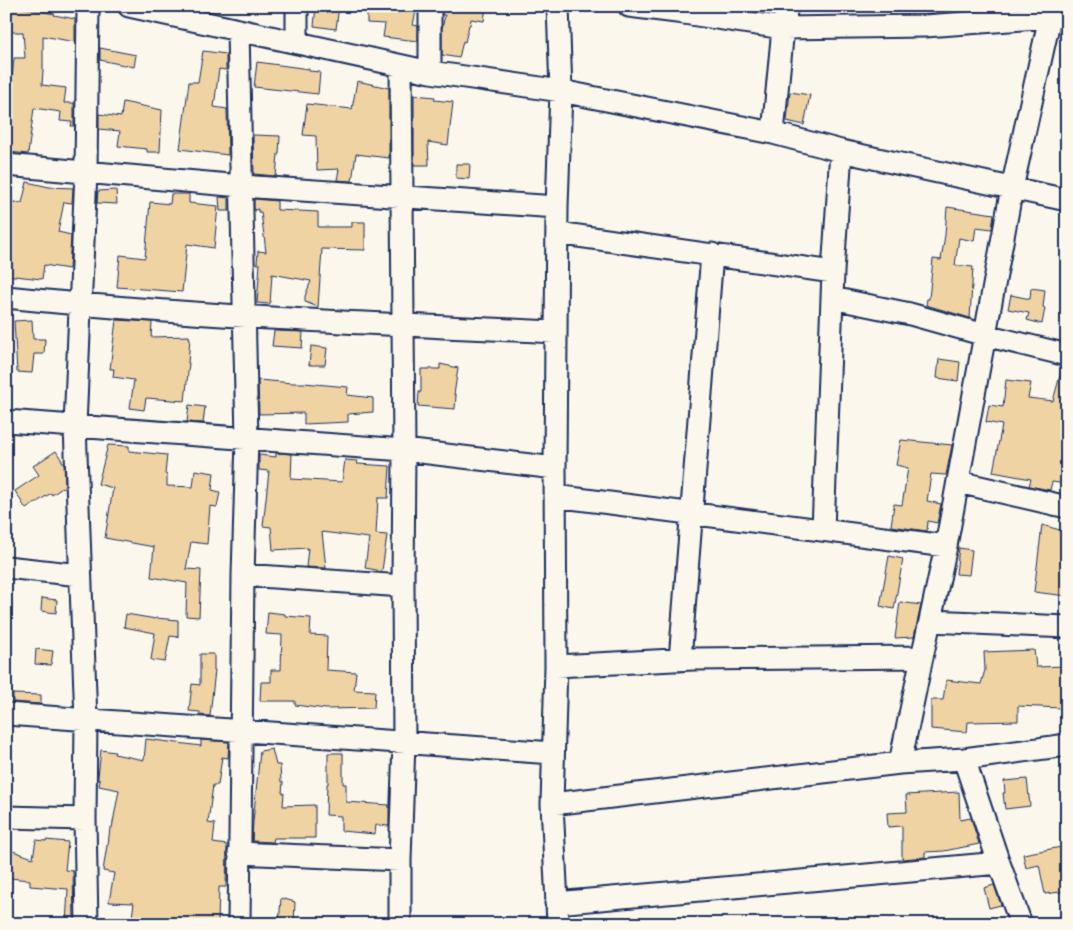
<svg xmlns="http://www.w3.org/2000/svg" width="1073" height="930" font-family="Mynerve,sans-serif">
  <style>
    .building { fill: #f0d3a3; stroke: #1b2f5e }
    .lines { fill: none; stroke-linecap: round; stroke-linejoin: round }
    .minor-casing { stroke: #1b2f5e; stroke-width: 25 }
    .minor { stroke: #fbf7ec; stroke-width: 21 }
  </style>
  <rect width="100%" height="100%" fill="#fbf7ec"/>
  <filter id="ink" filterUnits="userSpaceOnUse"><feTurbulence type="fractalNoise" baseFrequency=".02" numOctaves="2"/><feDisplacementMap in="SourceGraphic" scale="10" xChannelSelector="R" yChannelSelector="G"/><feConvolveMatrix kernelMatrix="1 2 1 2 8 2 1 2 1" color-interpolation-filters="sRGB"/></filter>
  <g filter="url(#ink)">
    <path class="building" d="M13 6 55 14 54 15 75 19V42L43 36V71L42 85 66 88 64 103H74V126H71L72 122 60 121 61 112 34 108 28 154 9 152 10 137 7 136 10 115 8 96H10L14 58H25L23 32H11Z
      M316 6H339L336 29 314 26Z
      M367 6H417L413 25 418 26V41L383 37 385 24 367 23Z
      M442 6H486L484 21 471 19 470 25H469L465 42 463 41 459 58 442 55V29L445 15H442Z
      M100 48 136 55 134 67 100 60Z
      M203 51 226 54V70L219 69 214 107 227 109 228 155 180 149 189 82H198Z
      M257 62 309 69V71L320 72 318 94 254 87Z
      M357 81 389 88V158L356 154 352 181 337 180 339 169 317 170 316 136 303 135 307 104 352 109Z
      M790 92 810 95 804 125 787 121Z
      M414 95 435 97 434 100 453 102 448 145 428 142 429 165H414Z
      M123 102 162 110 160 152H147V149L118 146 120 131 99 129V114L121 117Z
      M253 135 280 136 279 154H278L276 176 254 174Z
      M456 164H470L469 179 456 178Z
      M27 182 49 187 73 188 72 203 64 202 58 232 71 235 69 269 44 265 42 279 6 275V201L22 203Z
      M116 190 117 204 97 203 98 191Z
      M171 194H189V203L218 206 214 248 187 244 182 292 117 287 120 255 145 258 150 202 170 204Z
      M219 197 229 198V211H220Z
      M254 199 277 201V210L318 212V227H352V222H365V250L322 249 318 307 305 302V296L311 281 272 274 270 304 257 303 260 264H257L258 251 266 252 261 212H258V209L254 210Z
      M947 207 994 214 992 229 976 227 974 241 959 238 955 265 973 267 970 318 926 305 927 299H929L933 259 941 260 945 235Z
      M1031 288 1045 290 1043 307 1045 308 1042 324 1027 320 1029 313 1008 309 1011 295 1030 299Z
      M32 320 33 339H45L44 354H34L32 373 17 372 14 321Z
      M116 320 152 322 151 337 189 336V338H190L188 363H189L185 401 146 398 144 410 130 408 134 380 113 377 114 369H110Z
      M274 331 303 332 302 348 272 346Z
      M311 346 327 348 325 365H309Z
      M939 359 960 362 958 381 937 378Z
      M440 364 458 368 454 395H456L455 409 418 406 419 392H421V369H440Z
      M1062 368H1067V484L1052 482 1050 490 1029 486 1031 479 993 472 1002 425 986 422 989 405 1003 407 1006 380 1031 383 1028 398 1053 401Z
      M258 380 293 383H304L348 387 347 395 373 398V412L348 414V422L304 424V413L259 414Z
      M189 405 205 407 203 423 187 422Z
      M901 440 952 445 946 475 931 474 927 501 941 504 937 523 928 521 927 531 891 526 894 504 902 505 908 468 896 465Z
      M108 445 129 446V451L167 455 165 474 167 475V486L193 487 195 470 214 473 212 490 220 492 217 507 210 506 207 544 191 542 186 569 201 570 199 617 186 616 187 583 151 577 154 547 105 538 113 488 98 484Z
      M56 451 64 464 65 486 52 495 51 493 26 509 15 491 39 475 33 466Z
      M276 453 292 454 291 479 342 482 345 460 358 461 357 464 390 466 388 498H378L376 534 387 535 382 571 365 568 369 538 322 532 326 568 306 567 308 548 273 550 271 527 263 526 269 471 259 470V455L276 457Z
      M1042 525 1067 532V596L1034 592Z
      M959 548 972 550 969 575 956 574Z
      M889 556 903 559 894 609 880 606Z
      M42 598 57 600 56 613 41 611Z
      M900 602 921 605 914 637 895 638Z
      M268 612 285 614V616L311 618 310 635 327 636 326 670 356 672 354 690 375 691 374 708 326 709 295 705V701H260L261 682H271V670H281L282 635 266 634Z
      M126 614 156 619V618L178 620V637L170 636 165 662 151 660 155 633 124 627Z
      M36 649 53 651 51 665 35 664Z
      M1034 650 1036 667 1067 666V707H1061V708L1018 706V721L968 722 967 732 931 729V700H943L946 680 981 684 985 670 984 652Z
      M200 654H214V670H215L210 716 200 715V712L189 711 192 684 200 685Z
      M13 694 41 695V704L13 702Z
      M146 739 201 746V740L229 742 228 758 222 757 218 785H213L208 823 215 824 213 843 227 845 226 887H219L218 924H131L134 903 109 902 114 873 103 871 107 845H108L110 828H112L119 790 99 786 100 780H98V777L101 750 115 752 114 754 144 760Z
      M272 749 276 765H280L281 782H283L282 793H284L283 806 315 805V838H274L273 842 252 841 253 822 260 751Z
      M328 753H343V784H346V802L389 805V826L376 825 375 834 341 831V816L326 815 327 784H328Z
      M1027 779 1030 806 1005 809 1003 793H1005L1004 781Z
      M959 792 960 820 971 818 979 844 944 851 925 852V857L902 859V826L888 827 887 813 907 812 906 795Z
      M36 840 46 841V840L68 842 65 870 73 871 74 924H66L68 889 30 886V880L9 878 10 850 33 858Z
      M1067 846V859L1064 860 1067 891 1045 894 1039 865 1026 868 1023 854Z
      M994 885 1001 905 989 908 984 888Z
      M281 898 295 902 294 924H279Z"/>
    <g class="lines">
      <defs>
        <path id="minor" d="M129 6 430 72 561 91 773 133 841 151 1067 200
          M297 6V43
          M430 6V72
          M629 6 677 12 783 28 925 26 1050 17
          M238 30 247 439 243 575 239 924
          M773 133 783 28 787 6
          M6 165 241 186 557 207
          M557 233 833 272
          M6 297C189 316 373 324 556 332
          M832 298 910 314 985 335 1067 355
          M6 421 404 450 555 468
          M958 482 1067 507
          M555 496 946 546
          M823 530 833 272 841 151
          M6 567 80 575
          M243 575 403 586
          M930 621 1067 627
          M680 660 712 254
          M556 666 693 659 922 657
          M6 714 553 753
          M964 759 999 863 1021 924
          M900 763 922 657 930 621 946 546 1012 188 1050 17 1051 6
          M552 804 900 763 964 759 1067 745
          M6 817 85 819
          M239 853 400 860
          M556 903 999 863
          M87 924 85 819 86 720 75 426 86 172 88 6
          M400 924V860L404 742 403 586 404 450 401 66
          M558 924 552 804 556 666 555 468 557 207 561 91 558 6"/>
      </defs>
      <use href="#minor" class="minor-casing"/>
      <use href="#minor" class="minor"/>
    </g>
  </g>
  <rect width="1073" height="930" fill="none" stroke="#fbf7ec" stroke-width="25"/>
  <rect x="12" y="12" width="1048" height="905" fill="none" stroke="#1b2f5e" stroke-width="2" filter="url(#ink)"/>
</svg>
